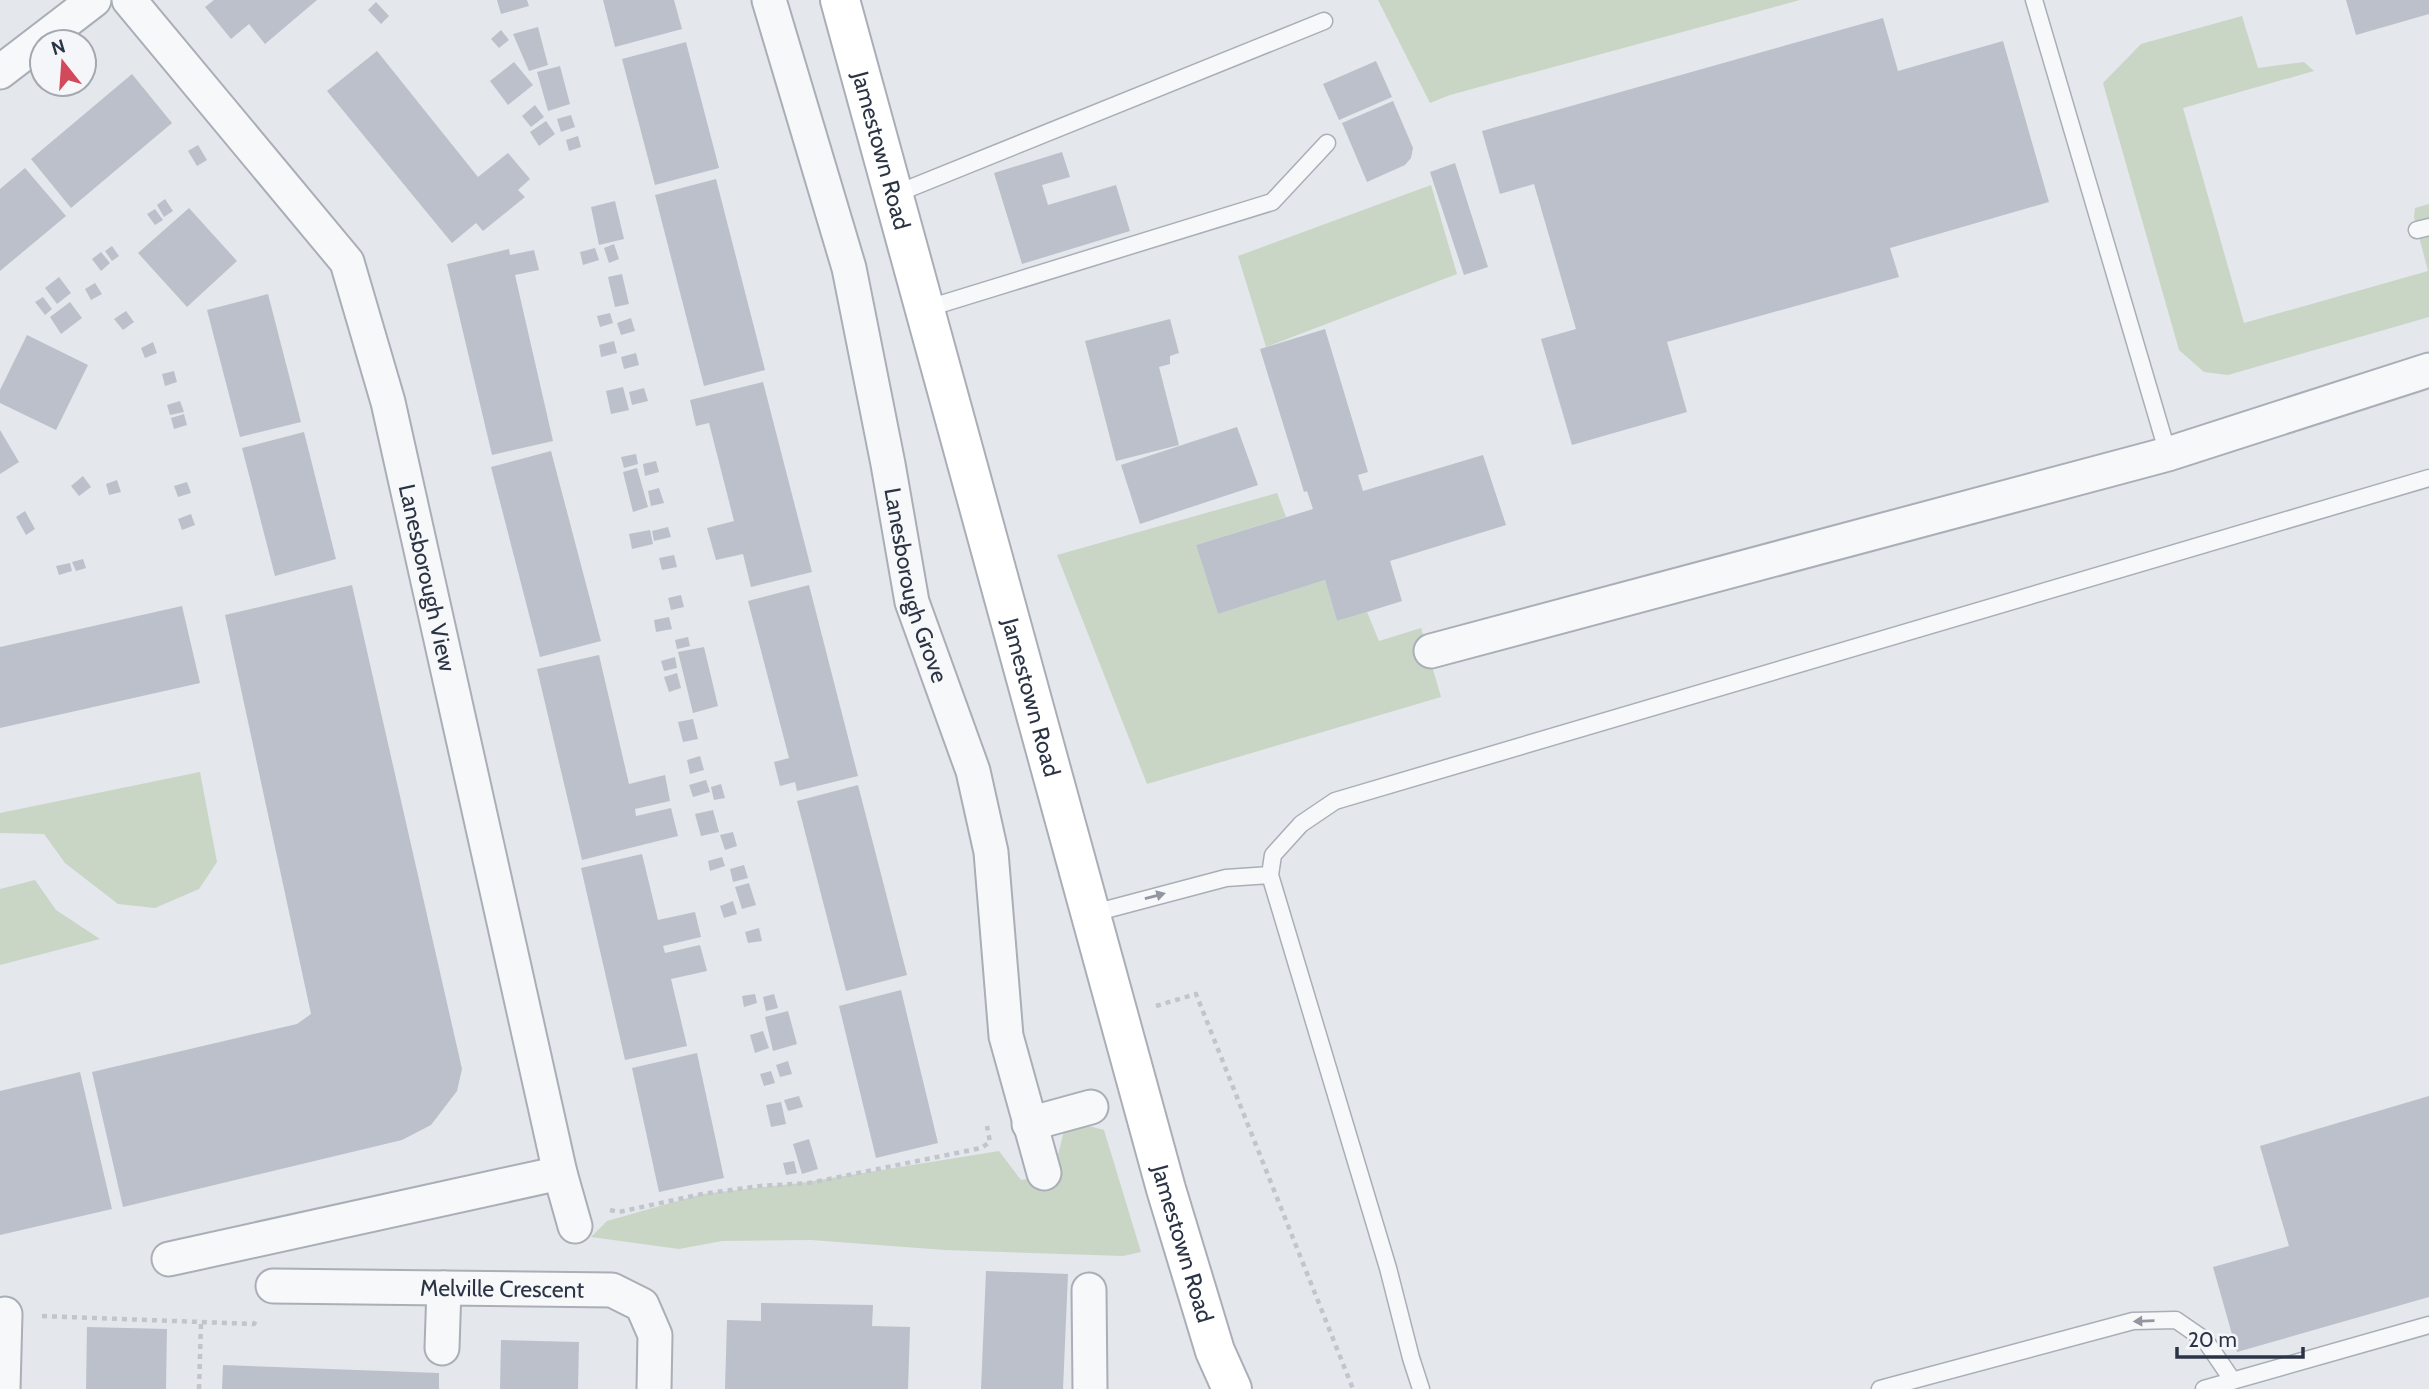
<svg xmlns="http://www.w3.org/2000/svg" width="2429" height="1389" font-family="Cabin,sans-serif">
  <style>
    .green { fill: #c9d6c5 }
    .building { fill: #bbc0ca }
    .lines { fill: none; stroke-linecap: round; stroke-linejoin: round }
    .lane-casing { stroke: #a9aeb7; stroke-width: 19 }
    .street-casing { stroke: #a9aeb7; stroke-width: 37 }
    .secondary-casing { stroke: #a9aeb7; stroke-width: 42 }
    .path { stroke: #c2c5cb; stroke-width: 4.5; stroke-dasharray: 5 5; stroke-linecap: butt }
    .lane { stroke: #f7f8fa; stroke-width: 16 }
    .street { stroke: #f7f8fa; stroke-width: 33 }
    .secondary { stroke: #fff; stroke-width: 38 }
    .oneway { fill: #9196a0 }
    .labels { text-anchor: middle; dominant-baseline: central; stroke-width: 5; stroke-linejoin: round; paint-order: stroke }
    .street-label { font-size: 23px; fill: #2b3445; stroke: #f4f6f9 }
  </style>
  <rect width="100%" height="100%" fill="#e4e7ec"/>
  <path class="green" d="M1378 0H1800L1450 95 1430 103Z
    M2242 16 2258 68 2304 62 2314 71 2183 108 2244 323 2428 271 2414 217 2415 208 2429 204V317L2228 375 2204 372 2179 350 2103 83 2141 44Z
    M1431 185 1457 274 1266 347 1238 256Z
    M1277 493 1286 517 1196 545 1218 614 1325 580 1337 621 1367 612 1379 641 1421 628 1441 697 1147 784 1057 555Z
    M200 772 217 862 199 889 155 908 118 904 65 863 44 834 0 833V813Z
    M35 880 56 910 100 939 0 965V889Z
    M1089 1126 1104 1130 1141 1252 1123 1256 945 1250 811 1240 722 1241 679 1249 591 1237 607 1221 702 1194 801 1183 999 1151 1021 1180 1062 1173 1056 1163 1064 1131Z"/>
  <path class="building" d="M214 0H317L265 44 249 24 231 39 205 7Z
    M497 0H527L529 6 501 14Z
    M603 0H674L682 29 615 47Z
    M2346 0H2429V14L2356 35Z
    M376 2 389 16 381 24 368 10Z
    M1883 18 1898 71 2003 41 2049 202 1890 248 1899 277 1667 342 1687 412 1572 445 1541 339 1576 329 1534 184 1500 194 1482 131Z
    M538 27 548 65 529 71 513 34Z
    M501 30 509 40 499 48 491 39Z
    M686 42 719 168 655 185 622 59Z
    M377 51 478 177 508 153 530 179 518 190 525 197 483 231 476 223 452 243 327 91Z
    M1376 61 1392 97 1339 120 1323 84Z
    M514 62 533 85 508 105 490 81Z
    M560 66 570 104 548 111 537 72Z
    M132 74 172 123 71 208 31 159Z
    M1393 101 1413 148 1411 158 1405 165 1367 182 1342 123Z
    M535 105 544 117 531 127 522 116Z
    M571 115 575 127 561 132 557 119Z
    M546 121 555 134 539 146 530 132Z
    M578 136 581 147 569 151 566 140Z
    M198 145 207 160 197 166 188 151Z
    M1062 152 1070 177 1042 185 1048 205 1116 185 1130 231 1022 264 994 173Z
    M1455 163 1488 267 1464 275 1430 172Z
    M25 168 66 216 0 271V189Z
    M716 179 765 370 704 386 655 195Z
    M165 199 173 211 164 217 157 205Z
    M615 201 624 239 599 245 591 207Z
    M189 208 237 261 187 307 138 253Z
    M155 209 163 220 155 225 147 214Z
    M614 244 619 259 609 263 604 248Z
    M112 246 119 256 112 261 105 251Z
    M595 248 599 260 583 265 580 252Z
    M509 249 510 255 534 250 539 270 515 275 553 441 492 455 447 264Z
    M101 252 110 263 101 271 92 259Z
    M622 274 629 304 615 307 608 277Z
    M59 277 71 293 57 304 45 288Z
    M95 283 102 294 91 300 85 289Z
    M268 294 301 422 240 437 207 310Z
    M43 297 52 309 45 315 35 302Z
    M70 302 82 318 61 334 50 317Z
    M126 311 134 322 123 330 114 319Z
    M610 313 613 323 600 327 597 316Z
    M631 318 635 331 621 335 617 323Z
    M1170 319 1179 353 1170 356V364L1159 367 1179 445 1116 461 1085 341Z
    M1325 329 1368 472 1358 475 1363 491 1483 455 1506 525 1390 561 1402 601 1367 612 1337 621 1325 580 1218 614 1196 545 1313 509 1307 491 1304 492 1260 349Z
    M27 335 88 365 56 430 0 403V390Z
    M614 341 617 353 601 357 599 345Z
    M153 342 157 353 145 358 141 348Z
    M636 353 639 365 624 369 621 357Z
    M174 371 177 382 165 386 162 374Z
    M763 382 812 572 751 587 743 554 716 560 707 528 734 521 709 423 696 426 690 400Z
    M623 387 629 410 611 414 606 391Z
    M644 388 648 401 632 405 629 392Z
    M180 401 184 412 170 415 167 405Z
    M184 414 187 425 174 429 171 418Z
    M1237 427 1258 485 1140 524 1121 465Z
    M0 430 19 462 0 474Z
    M304 432 336 559 275 576 242 448Z
    M551 451 601 641 540 657 491 467Z
    M636 454 638 464 624 468 621 457Z
    M656 461 659 472 645 476 643 464Z
    M637 468 648 507 633 512 623 472Z
    M83 476 91 487 79 496 71 486Z
    M117 480 121 492 109 495 106 484Z
    M187 482 191 493 178 497 174 486Z
    M659 488 664 503 651 506 648 491Z
    M25 511 35 529 26 535 16 517Z
    M191 514 195 525 182 530 178 519Z
    M668 527 671 537 654 541 652 531Z
    M650 530 653 544 632 549 629 534Z
    M674 555 677 567 662 570 659 558Z
    M83 559 86 568 76 571 72 562Z
    M70 563 72 571 59 575 56 566Z
    M352 585 462 1069 457 1091 431 1125 402 1140 123 1207 92 1072 297 1024 311 1014 225 615Z
    M809 585 858 776 797 791 795 782 780 786 774 762 789 758 748 601Z
    M681 595 684 607 671 610 668 598Z
    M182 606 200 683 0 728V647Z
    M669 617 672 629 656 632 654 620Z
    M688 637 690 646 677 649 675 640Z
    M704 647 718 706 693 713 678 652Z
    M599 655 629 784 665 775 670 801 635 809 636 816 671 808 678 836 582 860 537 669Z
    M675 657 677 668 664 671 661 661Z
    M677 673 681 688 669 692 664 677Z
    M693 719 698 739 683 742 678 722Z
    M700 756 704 770 690 774 687 760Z
    M706 780 710 792 693 797 689 785Z
    M721 784 725 798 714 800 711 787Z
    M858 785 907 975 846 991 797 801Z
    M713 810 719 832 701 836 695 814Z
    M733 832 737 846 725 850 720 835Z
    M642 854 658 920 695 912 701 937 663 946 665 953 700 945 707 971 671 979 687 1046 625 1060 581 868Z
    M722 857 725 866 710 871 708 861Z
    M744 865 748 878 733 882 730 869Z
    M749 883 756 905 742 909 735 887Z
    M733 901 737 914 724 918 720 906Z
    M759 928 762 941 748 943 745 932Z
    M901 990 938 1143 876 1158 839 1006Z
    M755 994 757 1003 744 1007 742 996Z
    M774 994 778 1008 766 1011 763 997Z
    M788 1011 797 1044 773 1051 765 1017Z
    M763 1031 769 1048 755 1053 750 1035Z
    M697 1053 724 1178 659 1192 632 1068Z
    M788 1061 792 1074 780 1077 776 1065Z
    M771 1071 775 1083 764 1086 760 1074Z
    M80 1072 112 1209 0 1235V1091Z
    M799 1096 803 1107 788 1111 784 1100Z
    M2429 1096V1297L2237 1352 2213 1267 2289 1246 2260 1146Z
    M781 1102 786 1124 771 1127 766 1105Z
    M809 1139 818 1169 802 1174 793 1144Z
    M794 1161 797 1173 786 1175 783 1163Z
    M986 1271 1068 1274 1063 1389H981Z
    M761 1303 873 1305 872 1326 910 1327 908 1389H725L727 1320 761 1321Z
    M87 1327 167 1329 166 1389H86Z
    M501 1340 579 1342 578 1389H500Z
    M223 1365 439 1373V1389H222Z"/>
  <g class="lines">
    <defs>
      <path id="lane" d="M2034 0 2168 454
        M893 195 1324 21
        M2417 230 2429 227
        M925 309 1272 202 1327 143
        M1090 914 1226 878 1270 875
        M1421 1389 1411 1358 1388 1268 1270 875 1273 855 1301 824 1335 801 2429 478
        M1880 1389 2133 1321 2176 1320 2205 1340 2233 1381
        M2204 1389 2429 1325"/>
      <g id="street">
        <path id="s1" d="M129 0 347 262 388 402 560 1173 575 1226"/>
        <path id="s2" d="M769 0 849 268 888 464 912 602 973 771 991 852 1006 1036 1044 1173"/>
        <path d="M0 72 94 0"/>
        <path d="M1431 651 2168 454 2429 370"/>
        <path d="M1029 1124 1091 1107"/>
        <path d="M169 1259 560 1173"/>
        <path id="s3" d="M273 1286 612 1290 642 1305 655 1335 654 1389"/>
        <path d="M1089 1290 1090 1389"/>
        <path d="M442 1348 444 1288"/>
        <path d="M3 1389 5 1314"/>
      </g>
      <g id="secondary">
        <path id="s4" d="M840 0 1166 1189 1215 1351 1232 1389"/>
      </g>
    </defs>
    <use href="#lane" class="lane-casing"/>
    <use href="#street" class="street-casing"/>
    <use href="#secondary" class="secondary-casing"/>
    <path class="path" d="M1156 1006 1196 994 1353 1389
      M610 1210 619 1212 702 1194 760 1186 809 1183 981 1148 990 1142 987 1126
      M42 1316 254 1324 257 1318
      M199 1389 201 1323"/>
    <use href="#lane" class="lane"/>
    <use href="#street" class="street"/>
    <use href="#secondary" class="secondary"/>
  </g>
  <defs><path id="oneway-solid" d="M-6-.8H1V-3.2L6.5 0L1 3.2V.8H-6Z" transform="scale(1.75)"/></defs>
  <g class="oneway">
    <use href="#oneway-solid" transform="translate(1155 896) rotate(-15)"/>
    <use href="#oneway-solid" transform="translate(2144 1321) rotate(178)"/>
  </g>
  <g class="labels">
    <g class="street-label">
      <text stroke="none"><textPath href="#s4" startOffset="156">Jamestown Road</textPath></text>
      <text stroke="none"><textPath href="#s1" startOffset="667">Lanesborough View</textPath></text>
      <text stroke="none"><textPath href="#s2" startOffset="604">Lanesborough Grove</textPath></text>
      <text stroke="none"><textPath href="#s4" startOffset="723">Jamestown Road</textPath></text>
      <text stroke="none"><textPath href="#s4" startOffset="1290">Jamestown Road</textPath></text>
      <text stroke="none"><textPath href="#s3" startOffset="229">Melville Crescent</textPath></text>
    </g>
  </g>
  <g transform="translate(63 63) rotate(343)"><circle r="33" fill="#f4f6f9" stroke="#a4a8b1" stroke-width="2"/>
  <path d="M0-5L12 26L0 18L-12 26Z" fill="#d1495b"/>
  <text y="-10" font-size="19" font-weight="bold" text-anchor="middle" fill="#2b3445">N</text>
  </g>
  <path d="M2177 1347v10h126v-10" fill="none" stroke="#2b3445" stroke-width="3.5"/>
  <text x="2188" y="1347" font-size="21" fill="#2b3445" stroke="#f4f6f9" stroke-width="5" paint-order="stroke">20 m</text>
</svg>
